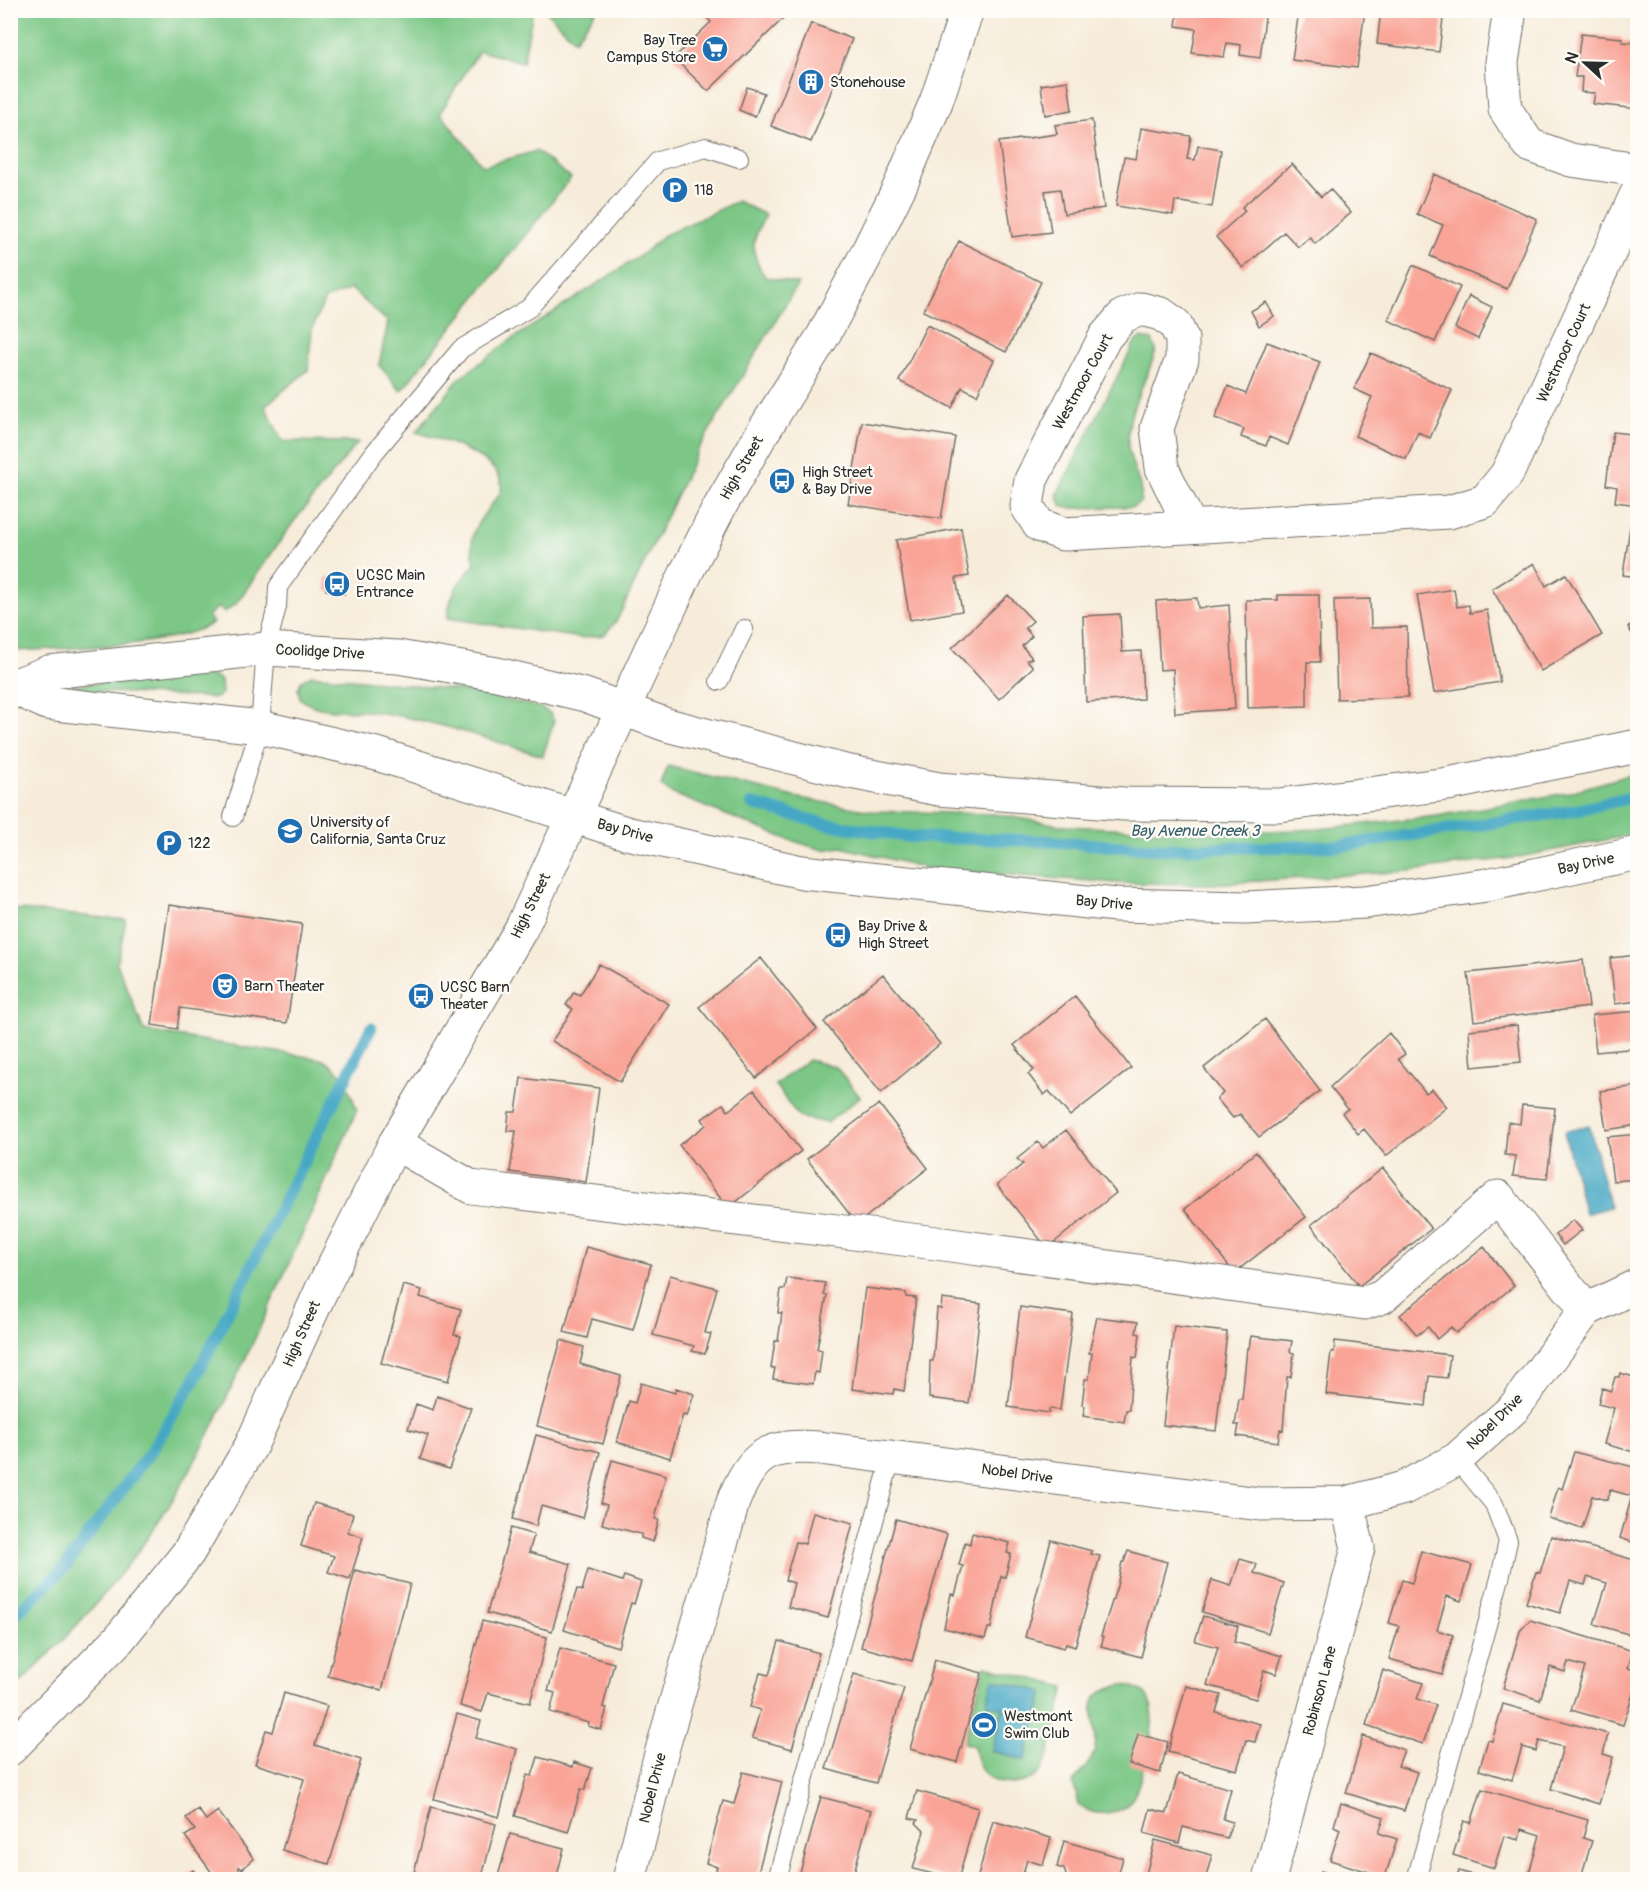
<svg xmlns="http://www.w3.org/2000/svg" width="1648" height="1890" font-family="Pangolin,sans-serif">
  <style>
    .green { fill: #7bc786; stroke: #537958; stroke-width: 1.5; fill-rule: evenodd }
    .water { fill: #44a7c4; stroke: #386978; stroke-width: 1.5 }
    .lines { fill: none; stroke-linecap: round; stroke-linejoin: round }
    .stream { stroke: #44a7c4; stroke-width: 12 }
    .building { fill: #f9a497 }
    .service-casing { stroke: #726f68; stroke-width: 20 }
    .minor-casing { stroke: #726f68; stroke-width: 35 }
    .secondary-casing { stroke: #726f68; stroke-width: 35 }
    .service { stroke: #fff; stroke-width: 18 }
    .minor { stroke: #fff; stroke-width: 33 }
    .secondary { stroke: #fff; stroke-width: 33 }
    .labels { text-anchor: middle; dominant-baseline: central; stroke-width: 4.5; stroke-linejoin: round; paint-order: stroke }
    .poi-label { font-size: 15px; fill: #2b2b2b; stroke: #fdfcf7; text-anchor: start }
    .street-label { font-size: 15px; fill: #2b2b2b; stroke: #fdfcf7 }
    .water-label { font-size: 16px; font-style: italic; fill: #355d68; stroke: #fdfcf7 }
  </style>
  <rect width="100%" height="100%" fill="#fdfcf7"/>
  <filter id="ink" filterUnits="userSpaceOnUse"><feTurbulence type="fractalNoise" baseFrequency=".0167" numOctaves="2"/><feDisplacementMap in="SourceGraphic" scale="12" xChannelSelector="R" yChannelSelector="G"/><feConvolveMatrix kernelMatrix="1 2 1 2 8 2 1 2 1" color-interpolation-filters="sRGB"/></filter>
  <filter id="wash" filterUnits="userSpaceOnUse"><feTurbulence type="fractalNoise" baseFrequency=".008" numOctaves="4" result="noise"/><feDisplacementMap in="SourceGraphic" scale="24" xChannelSelector="R" yChannelSelector="G"/><feGaussianBlur stdDeviation="1.35" result="paint"/><feColorMatrix in="noise" values="0 0 0 0 0 0 0 0 0 0 0 0 0 0 0 0 0 1.4 0 .05"/><feComposite in="paint" operator="in"/></filter>
  <g filter="url(#wash)">
    <rect width="100%" height="100%" fill="#f7ecda"/>
    <path class="green" d="M11 10 533 11 523 62 479 51 440 113 483 166 536 151 571 178 401 391 379 365 388 322 351 289 325 299 312 329 308 370 265 406 282 441 358 442 292 524 236 604 224 612 218 607 208 616 213 623C171 648 62 648 11 651Z
      M546 11H596L575 40Z
      M737 201 766 215C751 239 749 252 765 277L798 284 699 448 617 620 604 635 581 638 447 618C451 592 457 583 475 564 468 536 473 529 490 506 493 502 499 496 501 491 508 459 438 438 416 432L459 379 506 343 640 256 663 236Z
      M1141 338 1152 340 1156 350C1147 382 1127 407 1128 443 1128 463 1144 482 1141 501L1133 507 1068 508 1061 505 1057 494 1135 342Z
      M201 674 217 677 221 681 222 693 216 698 54 689 53 687Z
      M312 675 460 690 539 707 550 713 554 721 543 756C487 739 424 717 367 711 347 710 314 713 300 698L298 689 302 680Z
      M668 766 794 797 871 811 995 814 1066 826 1220 833 1319 829 1437 816 1566 793 1637 773V834L1520 857 1410 871 1213 884 1117 883 930 869 841 847 823 850 787 839 671 793 661 786Z
      M11 909 126 920 117 963 144 1031 321 1059C344 1070 348 1087 357 1110 318 1197 281 1285 239 1372 217 1418 195 1465 167 1509 124 1577 69 1637 11 1692Z
      M808 1060 836 1067 860 1097 827 1123 799 1117 775 1085Z
      M985 1666 1065 1687C1060 1706 1051 1758 1041 1771 1031 1783 1012 1786 998 1782 982 1777 976 1762 974 1746L964 1743ZM1003 1708 1025 1760 992 1751Z
      M1123 1685C1165 1689 1152 1732 1145 1760 1142 1772 1139 1789 1132 1799 1120 1816 1093 1818 1079 1804L1073 1783C1077 1774 1088 1769 1094 1753 1103 1725 1072 1693 1123 1685Z"/>
    <path class="water" d="M1589 1125 1610 1207 1585 1214 1564 1132Z
      M993 1679 1044 1692 1025 1760 992 1751 1003 1708 986 1704Z"/>
    <g class="lines">
      <path class="stream" d="M752 804 826 824 911 837 1048 841 1155 849 1340 846 1577 810 1638 796
        M10 1620 65 1567 153 1448 192 1384 371 1028"/>
    </g>
    <g id="blocks">
      <path class="building" d="M699 10H783L787 15 708 91 674 58 711 22Z
        M1178 10H1266L1260 58 1240 55 1241 45 1227 43 1224 57 1192 53 1196 29 1176 26Z
        M1299 10H1365L1357 68 1292 60Z
        M1381 10H1444L1439 52 1377 44Z
        M811 23 852 39 811 142 771 126Z
        M1581 34 1622 38V42L1638 43V109L1593 104 1595 93 1581 92 1582 77H1575Z
        M1068 81 1072 110 1045 115 1041 85Z
        M747 87 764 93 755 117 739 110Z
        M1092 120 1104 208 1064 214 1060 189 1045 191 1051 232 1012 237 999 142 1057 134 1055 125Z
        M1141 128 1191 136 1187 159 1195 160 1198 146 1221 150 1212 207 1175 201 1173 215 1116 206 1124 157 1136 159Z
        M1292 164 1321 197 1330 189 1351 213 1315 244 1310 237 1298 247 1284 232 1243 268 1216 237 1245 211 1242 207Z
        M1434 174 1537 219 1507 289 1430 256 1443 225 1417 214Z
        M959 241 1041 282 1006 352 923 311Z
        M1413 265 1460 287 1435 342 1388 320Z
        M1469 296 1492 307 1478 339 1455 328Z
        M1266 302 1274 316 1259 326 1251 311Z
        M927 325 994 360 977 395 962 387 952 408 899 381Z
        M1267 342 1320 362 1288 445 1269 437 1266 446 1241 437 1244 429 1215 418 1228 386 1246 394Z
        M1371 353 1452 390 1430 438 1418 432 1406 459 1355 436 1372 397 1354 389Z
        M862 422 955 437 941 519 848 504Z
        M1613 432 1638 435V505L1615 502 1617 487 1606 485Z
        M1630 527 1638 528V577L1623 575Z
        M961 528 969 576 956 578 962 611 910 620 896 540Z
        M1534 563 1546 586 1566 574 1602 635 1541 671 1492 589Z
        M326 577 345 579 344 594 326 590Z
        M1454 589 1457 607 1469 605 1470 613 1487 610 1500 682 1434 693 1417 595Z
        M1008 595 1033 621 1025 628 1032 636 1022 646 1032 658 1027 660 1033 667 999 699 952 648Z
        M1278 595H1319L1320 662H1307V706L1248 708 1246 600H1278Z
        M1197 598 1198 608 1229 605 1235 709 1175 713 1173 669 1160 670 1156 601Z
        M1370 599 1371 628 1407 627 1408 697 1337 699 1334 600Z
        M1120 614 1122 652 1141 651 1143 699 1086 702 1083 616Z
        M1638 621V643L1628 627Z
        M169 905 302 924 287 1023 180 1008 177 1029 152 1025Z
        M1638 955V1001L1615 1004 1610 958Z
        M761 958 817 1029 756 1078 699 1007Z
        M1583 960 1589 1007 1474 1021 1468 973Z
        M599 964 669 1004 620 1082 552 1041 573 1009 566 1005 574 992 580 995Z
        M883 974 940 1044 881 1093 824 1022Z
        M1075 996 1131 1068 1070 1116 1049 1091 1044 1095 1028 1074 1034 1070 1014 1045Z
        M1638 1011V1048L1596 1052 1592 1015Z
        M1265 1019 1320 1091 1259 1137 1240 1114 1233 1118 1217 1099 1223 1093 1204 1068Z
        M1517 1025 1521 1062 1472 1067 1469 1030Z
        M1389 1033 1405 1054 1398 1059 1426 1093 1432 1089 1447 1107 1386 1156 1364 1129 1358 1134 1342 1113 1348 1109 1330 1087Z
        M521 1078 599 1088 586 1182 510 1172 516 1131H507L509 1112H516Z
        M1638 1086V1125L1606 1130 1600 1091Z
        M754 1090 801 1151 728 1208 679 1145 706 1125 702 1119 723 1104 728 1111Z
        M879 1104 928 1168 857 1224 807 1159Z
        M1522 1105 1555 1108 1547 1179 1513 1176 1516 1156 1505 1155 1508 1122 1520 1124Z
        M1066 1130 1116 1193 1047 1248 997 1185 1023 1164 1017 1159 1038 1142 1043 1148Z
        M1638 1134V1179L1613 1181 1607 1137Z
        M1256 1152 1306 1217 1234 1273 1185 1209Z
        M1383 1168 1431 1229 1359 1286 1311 1225Z
        M1573 1220 1582 1230 1563 1245 1555 1235Z
        M586 1247 651 1264 633 1330 592 1319 587 1338 564 1332Z
        M1484 1247 1514 1286 1456 1333 1451 1327 1437 1339 1428 1327 1417 1335 1400 1315Z
        M670 1275 717 1288 705 1333 711 1334 705 1354 692 1351 694 1346 653 1335Z
        M787 1278 825 1283 824 1295H827L817 1349 822 1350 819 1373 815 1372 813 1384 773 1379 775 1368H771L775 1341H778L782 1313H778L781 1289H785Z
        M403 1285 422 1290 420 1297 461 1309 454 1335 461 1336 448 1381 381 1363Z
        M865 1288 906 1293V1297L916 1298 904 1391 894 1389 893 1394 852 1389Z
        M942 1299 981 1304 969 1403 929 1398 930 1361H933L937 1308 941 1309Z
        M1020 1307 1073 1314 1060 1410 1049 1409V1413L1008 1407Z
        M1097 1317 1138 1322 1136 1333 1140 1334 1137 1358 1133 1357 1129 1410H1126L1124 1422 1083 1416 1085 1406 1082 1405 1085 1379H1089L1092 1353H1089Z
        M1174 1326 1227 1332 1216 1431 1163 1425Z
        M1251 1336 1292 1341 1290 1352 1294 1353 1291 1377H1287L1283 1430 1280 1429 1278 1442 1237 1436 1239 1425H1235L1239 1399H1242L1247 1348H1249Z
        M561 1340 584 1347 580 1364 621 1376 603 1444 537 1426Z
        M1335 1341 1450 1355 1447 1378 1429 1376 1426 1406 1326 1394 1331 1352H1334Z
        M1620 1373 1638 1378V1453L1604 1444 1614 1408 1598 1404 1602 1388 1611 1391 1615 1377H1619Z
        M641 1383 675 1393 676 1388 694 1394 687 1416 683 1415 670 1458 617 1442 629 1401 635 1403Z
        M437 1396 471 1408 449 1469 420 1459 428 1435 408 1429 416 1404 433 1410Z
        M536 1435 600 1452 583 1518 541 1506 536 1526 513 1519Z
        M1574 1452 1638 1468V1544L1620 1538 1632 1496 1610 1490 1607 1500 1592 1496 1582 1529 1549 1518 1558 1487 1562 1489Z
        M612 1460 666 1475 655 1519 659 1520 653 1542 641 1538V1534L602 1524 607 1505 601 1503Z
        M314 1503 353 1514 348 1532 363 1537 350 1579 328 1572 334 1556 301 1546Z
        M813 1512 853 1523 828 1618 788 1607 794 1583 785 1580 796 1542 805 1544Z
        M896 1519 947 1534 912 1661 861 1647Z
        M511 1528 534 1535 529 1552 571 1564 552 1631 487 1613Z
        M972 1533 1010 1543 1007 1553 1011 1554 1005 1577 1001 1576 991 1628H988L985 1639 944 1628 951 1594 955 1595 963 1566 959 1565 965 1542 970 1544Z
        M1551 1536 1638 1561V1637L1594 1624 1607 1583 1587 1577 1585 1585 1570 1581 1560 1613 1526 1603 1536 1572 1540 1573Z
        M1051 1540 1092 1551 1091 1554 1100 1556 1075 1647 1066 1644 1064 1648 1025 1637Z
        M1128 1551 1167 1562 1141 1657 1101 1646 1104 1637 1101 1636 1117 1586 1122 1562H1124Z
        M1421 1551 1472 1565 1461 1601 1447 1596 1437 1630 1453 1635 1442 1674 1389 1659 1399 1626 1389 1623 1402 1580 1412 1583Z
        M1240 1559 1257 1564 1254 1573 1284 1583 1268 1633 1202 1612 1212 1580 1231 1586Z
        M355 1570 410 1584 382 1690 328 1676Z
        M588 1570 622 1581 624 1576 641 1582 634 1604 631 1603 618 1647 564 1630 577 1589 582 1591Z
        M1203 1616 1238 1626 1234 1642 1282 1656 1276 1674 1264 1670 1256 1699 1207 1685 1218 1647 1195 1641Z
        M1530 1620 1633 1651 1628 1668 1638 1671V1678L1623 1725 1571 1710 1585 1667 1568 1662 1565 1672 1550 1667 1540 1700 1503 1688 1520 1631Z
        M482 1621 547 1637 530 1703 488 1693 482 1712 460 1706Z
        M779 1641 819 1653 792 1749 752 1738 760 1710 750 1707 760 1673 769 1675Z
        M560 1648 614 1663 603 1707 607 1708 601 1730 588 1726 589 1723 550 1712 555 1693 548 1691Z
        M935 1660 982 1673 957 1762 910 1749Z
        M1383 1670 1423 1683 1417 1699 1436 1705 1423 1744 1366 1725Z
        M854 1674 904 1688 876 1783 826 1769Z
        M1186 1686 1221 1695 1216 1712 1260 1724 1255 1742 1246 1740 1237 1770 1168 1752Z
        M284 1693 327 1706 315 1745 361 1760 329 1864 282 1850 304 1779 255 1764 266 1730 273 1732Z
        M1503 1704 1608 1734 1603 1754 1613 1757 1599 1804 1551 1789 1563 1747 1539 1741 1536 1751 1522 1747 1512 1780 1479 1770 1488 1740 1492 1741Z
        M457 1714 481 1721 476 1738 517 1749 499 1817 434 1799Z
        M1138 1734 1168 1742 1160 1773 1129 1764Z
        M1363 1736 1404 1750 1398 1766 1417 1772 1404 1811 1346 1793Z
        M538 1757 573 1767 574 1762 592 1768 585 1790 581 1789 568 1832 515 1816 527 1775 532 1776Z
        M743 1772 782 1782 756 1880H713L717 1867 706 1863 723 1801 734 1804Z
        M1178 1774 1231 1789 1223 1819 1232 1822 1227 1838 1183 1827 1179 1843 1144 1833 1150 1809 1167 1813Z
        M1482 1789 1588 1820 1583 1838 1592 1841 1580 1880 1528 1877 1540 1835 1521 1829 1519 1840 1504 1836 1494 1868 1453 1855 1464 1821 1471 1823Z
        M917 1791 978 1808 958 1880 913 1869 924 1831 916 1823 918 1820 909 1818Z
        M821 1797 871 1810 852 1880H798Z
        M1341 1803 1384 1817 1379 1833 1397 1839 1385 1877 1330 1860 1340 1829 1334 1826Z
        M431 1807 496 1824 481 1880H412Z
        M198 1809 206 1820 218 1811 254 1859 242 1869 239 1867V1880H212L215 1877 185 1836 195 1830 186 1818Z
        M993 1821 1051 1838 1043 1865 1027 1860 1021 1880H977Z
        M510 1834 564 1848 556 1880H505L498 1876Z
        M1155 1840 1212 1855 1205 1880H1131L1132 1874 1145 1878Z
        M1064 1841 1123 1858 1117 1880 1067 1878 1064 1869 1057 1867Z
        M193 1870 202 1880H182Z
        M1321 1871 1347 1879V1880H1319Z
        M1459 1871 1486 1879V1880H1456Z"/>
    </g>
  </g>
  <g filter="url(#ink)">
    <use href="#blocks" fill-opacity="0" stroke="#726f68" stroke-width="1.5"/>
    <g class="lines">
      <defs>
        <path id="service" d="M719 681 744 629
          M233 817 260 727 266 649 277 607 278 587 374 453 461 349 529 308 658 161 706 147 739 158
          M777 1880 891 1458
          M1416 1880 1500 1578 1508 1541 1494 1504 1457 1459"/>
        <path id="minor" d="M1510 10 1502 62 1505 109 1529 145 1571 160 1638 170
          M1190 525 1162 468 1157 428 1182 359V339L1175 324 1161 314 1141 309 1123 316 1105 337 1031 480 1027 506 1039 525 1063 534 1449 512 1485 501 1507 474 1638 191
          M395 1143 471 1187 936 1243 1365 1303 1382 1297 1498 1197 1586 1310
          M629 1880 659 1761 733 1502C752 1454 768 1444 819 1448L1260 1504 1347 1503 1404 1488 1457 1459 1514 1408 1586 1310 1638 1285
          M1269 1880 1358 1548 1347 1503"/>
        <path id="secondary" d="M10 686 47 703 260 727 377 754 626 833 802 872 1116 905 1246 908 1365 902 1487 885 1638 853
          M13 686 49 672 266 649 398 657 497 674 585 695 667 725 845 771 939 789 1124 804 1279 805 1448 784 1638 746
          M10 1749 119 1639 188 1553 251 1446 321 1291 395 1143 521 929 687 571 719 508 761 435 823 336 865 257 900 186 936 102 967 10"/>
      </defs>
      <use href="#service" class="service-casing"/>
      <use href="#minor" class="minor-casing"/>
      <use href="#secondary" class="secondary-casing"/>
      <use href="#service" class="service"/>
      <use href="#minor" class="minor"/>
      <use href="#secondary" class="secondary"/>
    </g>
  </g>
  <defs>
    <symbol id="supermarket-disc" viewBox="-11 -11 22 22"><circle r="9.5" fill="#1f6fb2" stroke="#fdfcf7"/><path d="M-6-5.5h2.5l.6 2H6L4.5 2H-2.5L-4.4-4H-6ZM-1.5 3.2a1.3 1.3 0 1 0 .1 0ZM3 3.2a1.3 1.3 0 1 0 .1 0Z" fill="#fff"/></symbol>
    <symbol id="building-disc" viewBox="-11 -11 22 22"><circle r="9.5" fill="#1f6fb2" stroke="#fdfcf7"/><path d="M-4-6H4V6H1V3H-1V6H-4ZM-2.5-4.3h1.7v1.8h-1.7ZM.8-4.3h1.7v1.8H.8ZM-2.5-1h1.7V.8h-1.7ZM.8-1h1.7V.8H.8Z" fill="#fff"/></symbol>
    <symbol id="parking-disc" viewBox="-11 -11 22 22"><circle r="9.5" fill="#1f6fb2" stroke="#fdfcf7"/><path d="M-3.5-5.5H1a3.5 3.5 0 0 1 0 7H-1V5.5H-3.5ZM-1-3.4V-.6H.8a1.4 1.4 0 0 0 0-2.8Z" fill="#fff"/></symbol>
    <symbol id="bus-disc" viewBox="-11 -11 22 22"><circle r="9.5" fill="#1f6fb2" stroke="#fdfcf7"/><path d="M-5-6H5V4H4V6H2V4H-2V6H-4V4H-5ZM-3.5-4V0h7V-4ZM-3.5 1.2v1.5H-2V1.2ZM2 1.2v1.5H3.5V1.2Z" fill="#fff"/></symbol>
    <symbol id="university-disc" viewBox="-11 -11 22 22"><circle r="9.5" fill="#1f6fb2" stroke="#fdfcf7"/><path d="M0-5L7-2L0 1L-7-2ZM-4 1L0 2.5L4 1V4Q0 6-4 4Z" fill="#fff"/></symbol>
    <symbol id="theatre-disc" viewBox="-11 -11 22 22"><circle r="9.5" fill="#1f6fb2" stroke="#fdfcf7"/><path d="M-5-5.5Q0-4 5-5.5V0Q5 5 0 6Q-5 5-5 0ZM-3.3-2.5H-1v1.5H-3.3ZM1-2.5H3.3v1.5H1ZM-2.8 1Q0 5.5 2.8 1Z" fill="#fff"/></symbol>
    <symbol id="stadium-disc" viewBox="-11 -11 22 22"><circle r="9.5" fill="#1f6fb2" stroke="#fdfcf7"/><path d="M0-5a6.5 5 0 1 0 0 10a6.5 5 0 1 0 0-10ZM-3.5-1.8h7v3.6h-7Z" fill="#fff"/></symbol>
  </defs>
  <g fill-rule="evenodd">
    <use href="#supermarket-disc" x="700" y="34" width="30" height="30"/>
    <use href="#building-disc" x="796" y="67" width="30" height="30"/>
    <use href="#parking-disc" x="660" y="175" width="30" height="30"/>
    <use href="#bus-disc" x="767" y="466" width="30" height="30"/>
    <use href="#bus-disc" x="322" y="569" width="30" height="30"/>
    <use href="#university-disc" x="275" y="816" width="30" height="30"/>
    <use href="#parking-disc" x="154" y="828" width="30" height="30"/>
    <use href="#bus-disc" x="823" y="920" width="30" height="30"/>
    <use href="#theatre-disc" x="210" y="971" width="30" height="30"/>
    <use href="#bus-disc" x="406" y="981" width="30" height="30"/>
    <use href="#stadium-disc" x="969" y="1710" width="30" height="30"/>
  </g>
  <g class="labels">
    <g class="poi-label">
      <text x="696" y="40" text-anchor="end">Bay Tree<tspan x="696" dy="17">Campus Store</tspan></text>
      <text x="830" y="82">Stonehouse</text>
      <text x="694" y="190">118</text>
      <text x="802" y="472">High Street<tspan x="802" dy="17">&amp; Bay Drive</tspan></text>
      <text x="356" y="575">UCSC Main<tspan x="356" dy="17">Entrance</tspan></text>
      <text x="310" y="822">University of<tspan x="310" dy="17">California, Santa Cruz</tspan></text>
      <text x="188" y="843">122</text>
      <text x="858" y="926">Bay Drive &amp;<tspan x="858" dy="17">High Street</tspan></text>
      <text x="244" y="986">Barn Theater</text>
      <text x="440" y="987">UCSC Barn<tspan x="440" dy="17">Theater</tspan></text>
      <text x="1004" y="1716">Westmont<tspan x="1004" dy="17">Swim Club</tspan></text>
    </g>
    <g class="street-label">
      <text transform="translate(1564 353) rotate(-65)">Westmoor Court</text>
      <text transform="translate(1083 382) rotate(-61)">Westmoor Court</text>
      <text transform="translate(742 468) rotate(-60)">High Street</text>
      <text transform="translate(320 652) rotate(3)">Coolidge Drive</text>
      <text transform="translate(625 831) rotate(15)">Bay Drive</text>
      <text transform="translate(1586 864) rotate(-12)">Bay Drive</text>
      <text transform="translate(1104 903) rotate(5)">Bay Drive</text>
      <text transform="translate(531 906) rotate(-64)">High Street</text>
      <text transform="translate(302 1334) rotate(-66)">High Street</text>
      <text transform="translate(1495 1422) rotate(-45)">Nobel Drive</text>
      <text transform="translate(1017 1474) rotate(8)">Nobel Drive</text>
      <text transform="translate(1320 1691) rotate(-75)">Robinson Lane</text>
      <text transform="translate(653 1788) rotate(-76)">Nobel Drive</text>
    </g>
    <g class="water-label">
      <text x="1195" y="831">Bay Avenue Creek 3</text>
    </g>
  </g>
  <rect width="1648" height="1890" fill="none" stroke="#fdfcf7" stroke-width="36"/>
  <g transform="translate(1585 63) rotate(292)" stroke="#fdfcf7" stroke-width="4.5" paint-order="stroke">
  <path d="M0-4.5L10 22L0 15L-10 22Z" fill="#2b2b2b"/>
  <text y="-9" font-size="16" font-weight="bold" text-anchor="middle" fill="#2b2b2b">N</text>
  </g>
</svg>
